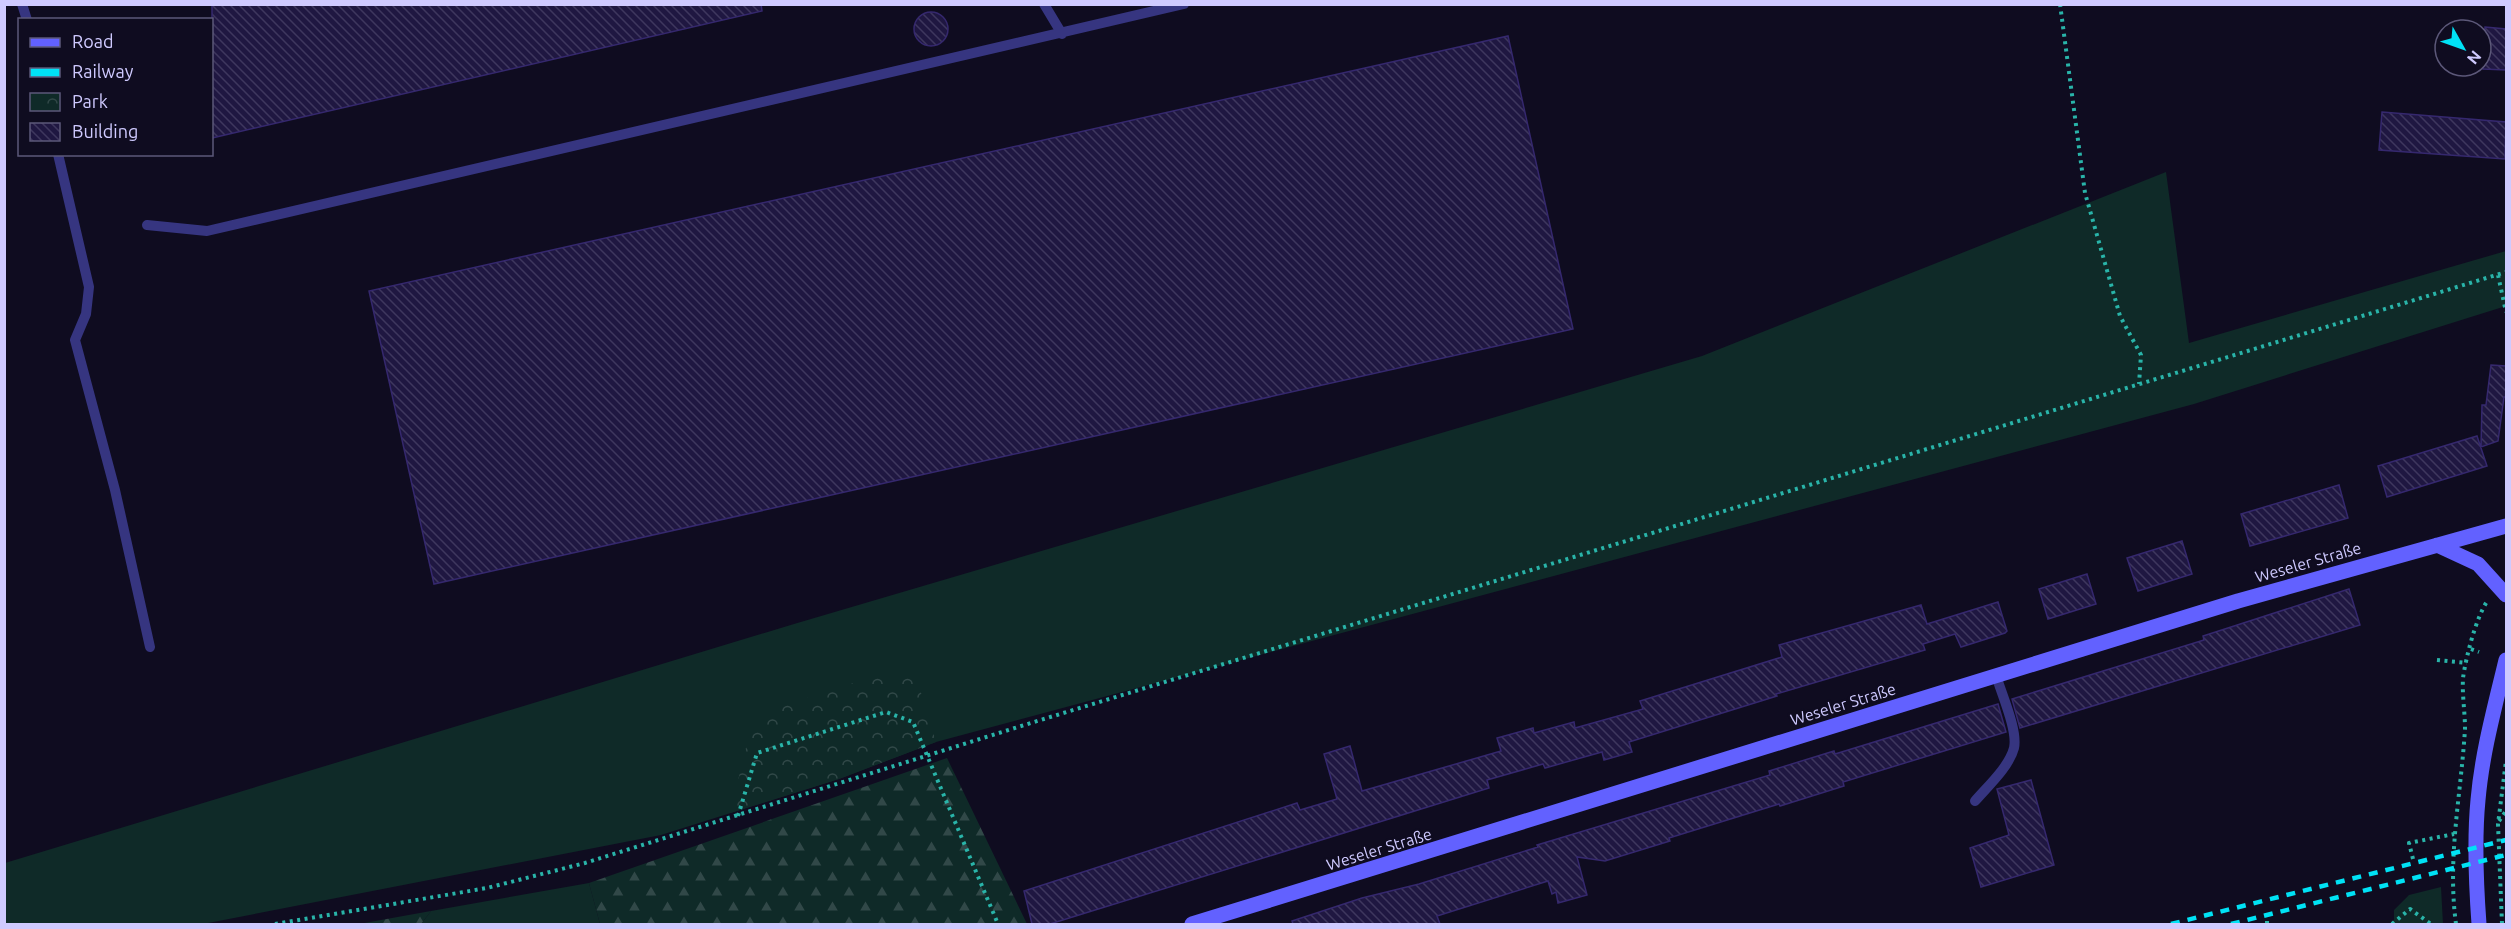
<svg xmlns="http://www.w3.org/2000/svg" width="2511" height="929" font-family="Ubuntu,sans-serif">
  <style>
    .grass { fill: #0f2a28 }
    .forest { fill: url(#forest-firs) }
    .park { fill: url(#park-crowns) }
    .building { fill: url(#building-back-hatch); stroke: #35286e; stroke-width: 1.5 }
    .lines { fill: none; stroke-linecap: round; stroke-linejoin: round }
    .path { stroke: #29b4a9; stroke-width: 4; stroke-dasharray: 3 4.5; stroke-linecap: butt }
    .lane { stroke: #363580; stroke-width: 10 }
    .secondary { stroke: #6261ff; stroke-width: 15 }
    .rail { stroke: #00e2f5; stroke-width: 4.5; stroke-dasharray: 9 8; stroke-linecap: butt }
    .labels { text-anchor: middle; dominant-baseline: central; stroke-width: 4.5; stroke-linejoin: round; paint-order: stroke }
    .street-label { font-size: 16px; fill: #cfcaff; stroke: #0f0c20 }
  </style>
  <defs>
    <pattern id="forest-firs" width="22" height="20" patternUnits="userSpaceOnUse" patternTransform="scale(1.5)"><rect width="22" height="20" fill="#0f2a28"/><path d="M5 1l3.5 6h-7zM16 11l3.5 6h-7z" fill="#314848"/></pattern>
    <pattern id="park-crowns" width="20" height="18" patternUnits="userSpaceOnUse" patternTransform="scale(1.5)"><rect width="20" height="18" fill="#0f2a28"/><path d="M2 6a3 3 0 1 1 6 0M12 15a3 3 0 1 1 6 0" fill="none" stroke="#314848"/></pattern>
    <pattern id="building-back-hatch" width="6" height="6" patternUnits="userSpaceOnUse" patternTransform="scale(1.5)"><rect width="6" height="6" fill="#1f1741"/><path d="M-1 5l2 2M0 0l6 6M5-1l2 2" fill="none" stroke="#3e375e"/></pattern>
  </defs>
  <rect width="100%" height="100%" fill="#0f0c20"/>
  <path class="grass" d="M2166 172 2189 343 2506 251V306L2194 404 936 742 839 779 661 835 203 924H5V863L794 624 1702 356Z
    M589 883 600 924H421L431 911Z
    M2441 887 2443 924H2394V910L2409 895Z"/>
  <path class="forest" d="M947 758 1027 924H600L589 883Z
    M431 911 421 924H359Z"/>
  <path class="park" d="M891 671 915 673 936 742 839 779 730 813 754 715Z"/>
  <path class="building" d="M212 4H761L762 11 212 138Z
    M914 29a17 17 0 1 1 34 0a17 17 0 1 1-34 0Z
    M2485 27 2506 29V70L2483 69Z
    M1508 36 1573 329 434 584 369 291Z
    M2382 112 2506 122 2505 159 2379 150Z
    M2491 365 2506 366V397H2504L2498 441 2481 447 2482 405H2486Z
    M2477 436 2487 466 2387 497 2378 466Z
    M2339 485 2348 518 2250 546 2241 514Z
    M2182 541 2192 574 2138 591 2127 558Z
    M2087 574 2096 604 2048 619 2039 589Z
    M2349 589 2360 625 2020 728 2012 699 2204 640 2203 636Z
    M1998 602 2007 631 2005 633 1961 647 1955 634 1923 644 1925 650 1776 694 1777 696 1629 742 1632 752 1604 760 1602 752 1545 768 1543 764 1487 780 1489 788 1050 924H1032L1024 891 1297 803 1300 810 1337 799 1324 754 1350 746 1362 791 1501 751 1497 738 1533 728 1534 733 1574 722 1575 728 1643 709 1640 701 1782 657 1779 645 1921 605 1927 624Z
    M1998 704 2006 732 1843 782 1844 786 1780 806 1779 804 1669 838 1670 841 1605 861 1577 857 1587 895 1558 903 1556 892 1552 894 1548 881 1437 916 1440 924H1293L1292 921 1362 898 1419 884 1538 847 1537 845 1770 775 1769 771 1834 751 1835 754Z
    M2031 780 2054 865 1981 887 1970 848 2009 835 1997 789Z"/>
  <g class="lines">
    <path class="path" d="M2060 4 2085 193 2120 316 2141 355 2139 384
      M2498 275 2506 312
      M2471 649 2479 652
      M2437 660 2467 663
      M738 816 757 753 886 712 913 722 998 924
      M2499 821 2506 811
      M2413 859 2409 843 2454 834
      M2267 921V924
      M275 924 487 888 585 863 1034 722 2506 272
      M2392 924 2410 909 2431 924
      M2456 924C2447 858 2461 795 2465 729 2465 712 2462 695 2463 678 2466 657 2476 617 2488 600
      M2502 924 2498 824 2506 761"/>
    <path class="lane" d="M22 4 27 20
      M1044 4 1062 34
      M58 154 89 287 86 314 75 340 115 490 150 647
      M147 225 207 231 1184 4
      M1975 801C1988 786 2009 767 2014 748 2018 730 2001 693 1996 675"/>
    <path class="secondary" d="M2437 545 2478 564 2506 595
      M1192 924 2238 601 2506 526
      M2479 924C2476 883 2474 841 2478 800 2482 753 2495 706 2506 660"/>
    <path class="rail" d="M2171 924 2506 840
      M2231 924 2506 855"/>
  </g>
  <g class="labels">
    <g class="street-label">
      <text transform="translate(2308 562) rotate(-16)">Weseler Straße</text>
      <text transform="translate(1843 704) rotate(-17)">Weseler Straße</text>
      <text transform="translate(1379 849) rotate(-17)">Weseler Straße</text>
    </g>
  </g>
  <rect width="2511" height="929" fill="none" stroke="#cfcaff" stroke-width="12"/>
  <rect x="18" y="18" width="195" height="138" fill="#0f0c20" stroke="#5c5879" stroke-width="1.5"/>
  <rect x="30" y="38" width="30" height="9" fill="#6261ff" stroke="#5c5879" stroke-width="1.5"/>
  <text x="72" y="48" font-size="18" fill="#cfcaff">Road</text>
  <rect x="30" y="68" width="30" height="9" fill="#00e2f5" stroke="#5c5879" stroke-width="1.5"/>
  <text x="72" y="78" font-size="18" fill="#cfcaff">Railway</text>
  <rect x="30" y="93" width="30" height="18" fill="url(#park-crowns)" stroke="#5c5879" stroke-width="1.5"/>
  <text x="72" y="108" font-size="18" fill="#cfcaff">Park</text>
  <rect x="30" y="123" width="30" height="18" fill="url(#building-back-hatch)" stroke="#5c5879" stroke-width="1.5"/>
  <text x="72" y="138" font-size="18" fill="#cfcaff">Building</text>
  <g transform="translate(2463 48) rotate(130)"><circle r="28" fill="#0f0c20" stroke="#5c5879" stroke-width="1.5"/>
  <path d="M0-4.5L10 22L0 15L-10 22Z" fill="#00e2f5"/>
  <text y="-9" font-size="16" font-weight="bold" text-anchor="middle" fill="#cfcaff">N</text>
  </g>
</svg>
